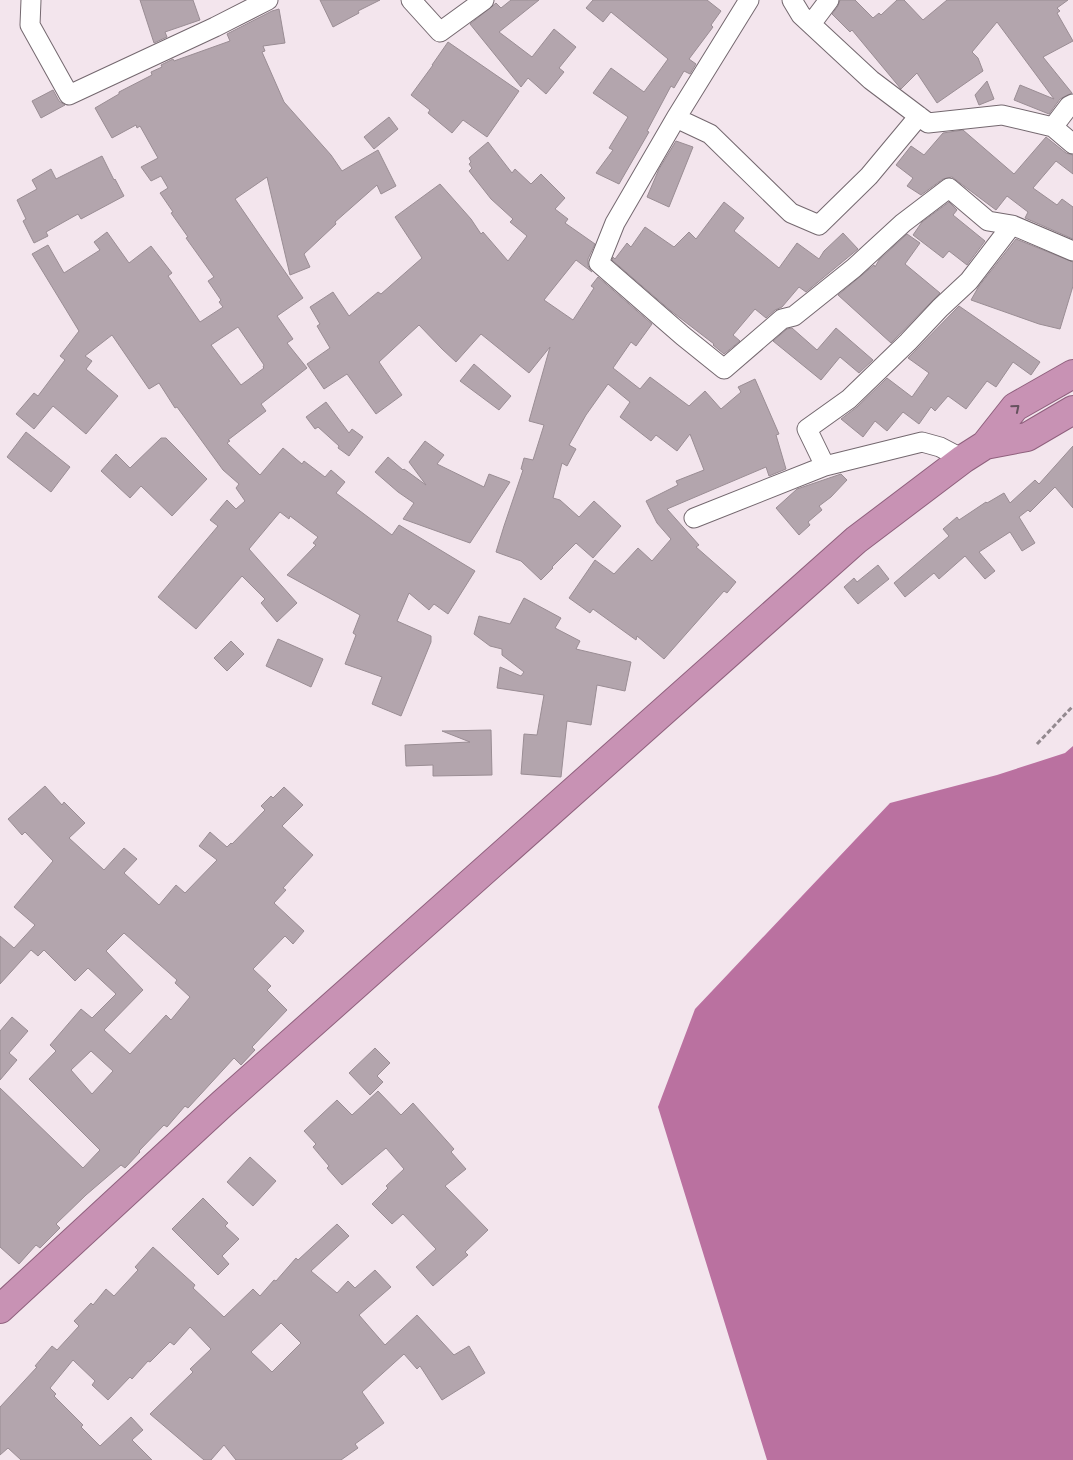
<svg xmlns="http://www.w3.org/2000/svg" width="1073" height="1460" font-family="'IBM Plex Serif',serif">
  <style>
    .water { fill: #ba71a0 }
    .building { fill: #b3a5ad; stroke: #9a8d94; fill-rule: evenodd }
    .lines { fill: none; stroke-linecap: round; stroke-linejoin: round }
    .minor-casing { stroke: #74686f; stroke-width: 21 }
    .trunk-casing { stroke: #8f607d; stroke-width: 30 }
    .path { stroke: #93898f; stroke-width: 3; stroke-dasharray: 5 2.5; stroke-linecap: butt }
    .minor { stroke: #fff; stroke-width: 19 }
    .trunk { stroke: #c892b4; stroke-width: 28 }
    .oneway { stroke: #66525e }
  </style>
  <rect width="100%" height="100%" fill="#f3e5ed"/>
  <path class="water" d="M1073 746V1460H767L658 1107 695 1009 890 803 997 775 1065 753Z"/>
  <path class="building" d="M140 0H193L200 20 165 32 167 37 154 43Z
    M320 0H380L358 11 359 13 333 27Z
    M511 0H539L499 32 532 57 554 29 576 47 559 68 564 72 546 94 528 78 521 87 470 24 496 3 501 8Z
    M593 0H707L721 11 711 25 713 27 689 59 696 64 690 74 684 71 674 88 671 86 647 131 649 132 619 184 596 173 613 150 609 148 628 117 593 93 611 68 644 92 668 59 611 12 603 22 586 8Z
    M840 0H855L873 18 879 13 881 15 897 0H904L923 20 947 0H1068L1057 8 1060 11 1057 13 1073 41 1043 57 1072 93 1060 99 1049 114 1014 100 1020 85 1054 99 997 22 972 52 978 58 983 71 937 103 917 73 901 89 852 30 850 32 832 14 838 6Z
    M279 9 285 43 263 46 265 51 262 52 284 102 331 155 342 171 378 150 396 186 381 194 377 185 335 222 336 224 304 254 310 267 290 275 267 177 235 199 303 298 277 316 293 339 287 343 307 368 261 404 266 411 228 440 230 441 227 443 260 475 283 448 302 464 304 461 325 477 331 470 345 482 336 493 392 535 399 525 475 571 448 614 434 604 429 610 409 593 397 621 431 636V642L401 716 372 704 382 677 345 664 356 635 353 633 360 615 287 575 316 545 313 543 318 537 290 516 289 519 280 512 249 549 297 603 277 622 261 603 265 599 242 576 196 629 158 597 218 526 210 520 227 500 236 509 245 501 236 488 239 484 223 470 177 407 175 408 159 383 149 389 112 335 85 356 92 361 86 369 118 396 86 434 53 406 34 429 16 414 34 393 38 396 65 360 60 356 79 331 32 254 48 245 64 273 100 250 94 242 107 232 129 263 151 246 172 273 168 276 200 322 223 307 219 302 221 300 208 281 214 277 186 238 188 237 171 213 173 212 160 193 168 188 161 176 151 181 141 167 158 158 140 126 137 128 136 125 112 138 95 108 119 94V92L152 75 151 72 162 67 161 65 173 59 174 61 230 41 227 34 272 11ZM238 327 264 365 263 367 264 368 241 385 211 345Z
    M448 42 519 91 487 137 463 120 452 133 428 113 430 110 411 95 433 65H432Z
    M987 81 994 99 979 105 975 95Z
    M53 90 59 101 65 105 41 118 32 101Z
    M389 117 398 129 374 149 364 137Z
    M963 130 1014 174 1046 137 1066 153 1073 155V174L1056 161 1033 188 1057 205 1062 199 1073 207V239L1025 218 1028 212 1007 196 996 210 952 177 943 179 921 195 907 186 913 178 896 165 911 146 924 155 943 133Z
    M676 141 693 147 669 207 647 197 659 169Z
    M488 142 512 173 515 169 531 184 541 174 565 198 555 209 568 219 565 223 595 244 588 259V266L592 272 576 260 544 300 573 320 594 288 591 286 598 277 652 324 636 346 631 342 613 368 640 389 650 377 689 406 705 391 721 409 741 392 738 387 755 379 779 434 776 435 786 469 769 476 766 467 667 509 699 545 696 547 736 582 727 593 724 591 664 659 637 636 636 640 593 609 590 613 569 598 595 560 614 574 638 548 652 561 671 539 657 523 646 501 678 485 676 481 704 470 690 434 677 451 656 435 651 441 620 417 630 402 608 384 586 415 569 445 576 449 567 466 562 463 553 498 560 500 579 517 594 501 621 526 593 558 576 543 552 567 553 568 541 580 521 561 496 552 504 526 523 470 521 469 524 458 533 460 544 425 529 421 550 347 529 373 481 334 456 362 442 349 419 325 379 362 402 395 376 414 347 374 324 389 307 364 330 348 317 326 320 324 310 307 333 292 349 316 378 292 381 294 422 258 395 217 440 184 471 219 481 234 483 232 508 261 527 236 510 222 513 219 491 199 469 171 472 168 469 164 471 162 469 158Z
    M102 156 114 180 115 179 124 196 81 219 78 214 46 232 48 236 34 243 23 221 26 219 17 200 37 189 32 180 51 169 56 179Z
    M724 202 744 218 734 231 779 268 797 243 819 259 824 251 843 233 858 249 806 292 799 287 782 307 775 310 766 318 755 309 733 335 740 341 724 354 713 345 714 344 671 311 612 260 613 257 615 259 627 243 631 247 645 227 674 247 689 232 696 239Z
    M949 202 957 210 953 215 985 241 967 265 949 251 943 258 913 235 922 222Z
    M907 234 920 243 905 264 940 293 891 343 838 295 874 265 875 267 879 260Z
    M1016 239 1073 262V286L1060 329 1039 324 971 300 979 286Z
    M959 306 1040 362 1031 375 1013 362 996 387 987 381 966 409 948 396 935 411 931 407 919 424 903 412 887 431 875 421 863 437 841 419 857 407 887 378 912 397 929 373 908 358Z
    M792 328 817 350 836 328 873 360 859 373 840 357 821 380 773 341 787 329Z
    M474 364 511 396 499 410 460 381Z
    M326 402 349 433 352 429 363 437 349 456 338 448 339 446 318 427 315 429 306 417Z
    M26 432 70 467 51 492 7 457Z
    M161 438H166L207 479 172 516 141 486 130 498 101 471 116 454 130 468Z
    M425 441 444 455 437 464 484 487 489 474 510 482 470 543 403 519 414 503 398 492 375 472 388 457 403 470 404 469 426 485 409 462Z
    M1073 446V508L1055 487 1030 512 1028 510 1019 517 1035 543 1022 551 1010 532 979 552 995 571 985 579 965 556 939 579 934 573 905 597 894 583 949 536 943 529 957 517 959 520 986 502 987 503 1004 493 1010 503 1035 480 1039 484Z
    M841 474 847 480 831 497 819 506 822 510 808 522 810 525 799 535 776 508 797 489Z
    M878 565 889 579 858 604 844 587 854 578 857 582Z
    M524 598 561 618 555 628 580 641 576 649 631 662 625 691 597 685 591 725 567 721 561 777 521 774 524 734 537 735 544 695 497 688 500 667 521 676 524 672 502 655V649L490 646 474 634 479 616 510 624Z
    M278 639 323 659 311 687 266 666Z
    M231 641 244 654 227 671 214 658Z
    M491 730 492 775 433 776V765L406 766 405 745 470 742 442 731Z
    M45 786 62 805 64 802 85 823 69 838 104 870 124 848 137 859 124 873 159 905 176 885 185 893 217 860 199 846 210 832 227 847 231 843 232 844 265 810 261 806 271 796 273 798 284 787 303 805 282 826 313 855 283 888 286 890 274 903 304 931 293 944 285 936 253 969 271 986 267 990 287 1010 252 1047 255 1050 241 1065 234 1058 188 1108 185 1106 167 1127 164 1125 139 1151 140 1152 125 1168 121 1165 86 1195 56 1224 60 1228 40 1248 36 1245 19 1264 0 1247V1088L83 1168 100 1150 29 1079 56 1051 50 1045 81 1009 92 1018 116 994 88 968 75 981 44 950 38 956 31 950 0 984V936L14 948 35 925 14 907 53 861 25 832 22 835 8 819ZM124 933 177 980 175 983 190 997 171 1020 166 1015 130 1054 104 1030 143 990 106 951ZM91 1051 113 1071 92 1094 71 1070Z
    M12 1017 28 1031 9 1053 17 1060 0 1080V1031Z
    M375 1048 390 1063 377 1076 383 1082 370 1095 349 1073Z
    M378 1091 401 1115 413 1103 454 1149 451 1152 466 1169 445 1186 488 1230 465 1252 468 1255 433 1286 416 1267 436 1249 403 1214 392 1224 372 1204 388 1188 386 1186 404 1169 386 1148 342 1185 327 1168 329 1166 313 1147 316 1144 304 1131 337 1100 352 1115Z
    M250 1157 276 1181 253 1206 227 1182Z
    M203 1198 228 1223 225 1226 239 1239 222 1256 229 1264 218 1275 172 1229Z
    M337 1224 349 1236 311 1271 337 1293 348 1281 355 1288 375 1270 391 1287 359 1315 385 1345 417 1315 454 1355 469 1346 485 1373 442 1400 420 1366 417 1369 404 1354 362 1392 384 1423 355 1444 358 1448 341 1460H236L224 1445 211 1460H204L150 1414 193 1372 190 1369 211 1349 190 1327 174 1345 170 1342 150 1362 148 1361 132 1379 130 1377 108 1400 92 1385 95 1381 73 1360 50 1388 56 1394 54 1396 83 1425 81 1427 100 1446 131 1417 143 1430 132 1440 152 1460H21L8 1448 0 1455V1407L37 1367 35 1366 52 1346 57 1350 79 1326 74 1321 91 1303 93 1305 106 1289 114 1296 138 1270 135 1267 153 1247 195 1285 193 1288 224 1317 253 1289 260 1296 274 1280 276 1281 296 1258 298 1260ZM281 1323 301 1343 272 1372 251 1352Z"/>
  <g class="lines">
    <defs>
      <path id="minor" d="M31 0 30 25 69 95 215 27 268 0
        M411 0 440 32 484 0
        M749 0 676 118 710 134 791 213 819 225 869 176 919 116
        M792 0 801 15 871 80 928 123 1002 115 1053 127 1073 144
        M811 24 829 0
        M676 118 615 223 599 263 683 336 724 369 782 319 794 316 854 268 903 223 949 188 988 221 1012 225 1073 251
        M1053 127 1069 106 1073 104
        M825 466 807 429 849 399 908 342 940 308 969 281 1012 225
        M694 518 825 466 922 442 940 447 963 459"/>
      <path id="trunk" d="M985 445 1027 437 1073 410
        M0 1309 222 1104 856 540 963 459 985 445 1015 407 1073 374"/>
    </defs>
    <use href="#minor" class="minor-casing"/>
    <use href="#trunk" class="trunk-casing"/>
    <path class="path" d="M1037 744 1073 706"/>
    <use href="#minor" class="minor"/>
    <use href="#trunk" class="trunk"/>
  </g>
  <defs><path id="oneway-chevron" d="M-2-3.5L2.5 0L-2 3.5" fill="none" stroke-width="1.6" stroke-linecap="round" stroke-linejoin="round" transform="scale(1.25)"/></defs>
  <use class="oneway" href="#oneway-chevron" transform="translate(1016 408) rotate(-40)"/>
</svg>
